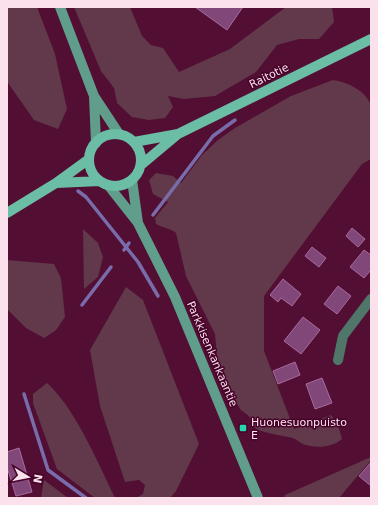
<svg xmlns="http://www.w3.org/2000/svg" width="378" height="505" font-family="'DejaVu Sans',sans-serif">
  <style>
    .green { fill: #61394a }
    .lines { fill: none; stroke-linecap: round; stroke-linejoin: round }
    .stream { stroke: #796cab; stroke-width: 3.5 }
    .building { fill: #814778; stroke: #a76a9e }
    .street { stroke: #50766a; stroke-width: 10 }
    .secondary { stroke: #609e8b; stroke-width: 10 }
    .primary { stroke: #6bbda5; stroke-width: 10 }
    .poi-dot { fill: #25d5ae; stroke: #460229; stroke-width: 1.5 }
    .labels { text-anchor: middle; dominant-baseline: central; stroke-width: 3; stroke-linejoin: round; paint-order: stroke }
    .street-label { font-size: 11px; fill: #fbe1eb; stroke: #460229 }
    .poi-label { font-size: 11px; fill: #fbe1eb; stroke: #460229; text-anchor: start }
  </style>
  <rect width="100%" height="100%" fill="#520f33"/>
  <path class="green" d="M7 7H37L55 54 67 109 58 129 34 120 8 83Z
    M74 7H130L142 36 151 45 163 48 179 72 230 49 286 7H332L334 22 319 39H299L277 45 256 72 215 96 184 99 168 96 173 107 165 118 149 120 132 117 117 103 114 88 101 71Z
    M333 80C347 82 365 90 371 105 373 112 371 148 371 159L362 164 264 296V351L294 429 331 415 338 425 342 439C332 448 313 449 301 443 298 441 296 439 293 438 280 435 268 434 256 429L249 416 241 410 230 393 218 366 215 334 186 276 176 233C170 228 163 228 156 224L155 218 168 202 153 194 149 180 156 173 173 176 181 183 202 155 218 140 235 128 291 96Z
    M83 229 98 243 103 257 98 277 84 289Z
    M7 260 54 264 61 278 65 317 56 330 44 338 26 328 7 309Z
    M126 287 143 300 199 444 176 491 170 498H136L143 494 145 485 139 480 125 482 100 406 90 350Z
    M47 383C75 408 98 463 115 498H95L57 469 33 403V394Z
    M371 457V460L339 498H284L285 495Z
    M44 480 68 498H41Z"/>
  <g class="lines">
    <path class="stream" d="M78 191 86 197 138 262 158 296
      M153 215 213 136 235 120
      M124 250 129 243
      M82 305 111 267
      M24 394 48 470 86 498"/>
  </g>
  <path class="building" d="M195 7H243L227 30Z
    M352 228 365 239 358 247 346 236Z
    M312 247 326 258 319 267 305 256Z
    M364 250 371 255V270L364 278 350 267Z
    M283 279 301 294 292 306 281 298 278 302 270 295Z
    M338 286 351 296 337 314 324 304Z
    M303 317 320 330 301 354 284 341Z
    M295 362 300 375 278 384 273 371Z
    M322 378 332 403 315 409 306 384Z
    M19 448 32 492 16 496 7 467V452Z
    M371 462V486L359 476Z"/>
  <g class="lines">
    <path class="street" d="M338 360 343 336 371 299"/>
    <path class="secondary" d="M60 7 94 96 119 134
      M94 96 96 143
      M132 180 138 223
      M108 185 138 223 175 297 258 498"/>
    <path class="primary" d="M89 160a26 26 0 1 1 52 0a26 26 0 1 1-52 0Z
      M134 142 178 134
      M141 165 178 134 371 39
      M56 183 100 181
      M7 213 56 183 89 159"/>
  </g>
  <rect class="poi-dot" x="239" y="424" width="8" height="8" rx="2"/>
  <g class="labels">
    <g class="street-label">
      <text transform="translate(269 76) rotate(-26)">Raitotie</text>
      <text transform="translate(212 354) rotate(67)">Parkkisenkankaantie</text>
    </g>
    <g class="poi-label">
      <text x="251" y="422">Huonesuonpuisto<tspan x="251" dy="13">E</tspan></text>
    </g>
  </g>
  <rect width="378" height="505" fill="none" stroke="#fbe1eb" stroke-width="16"/>
  <g transform="translate(28 477) rotate(100)" stroke="#460229" stroke-width="3" paint-order="stroke">
  <path d="M0-3L7 15L0 10L-7 15Z" fill="#fbe1eb"/>
  <text y="-6" font-size="11" font-weight="bold" text-anchor="middle" fill="#fbe1eb">N</text>
  </g>
</svg>
